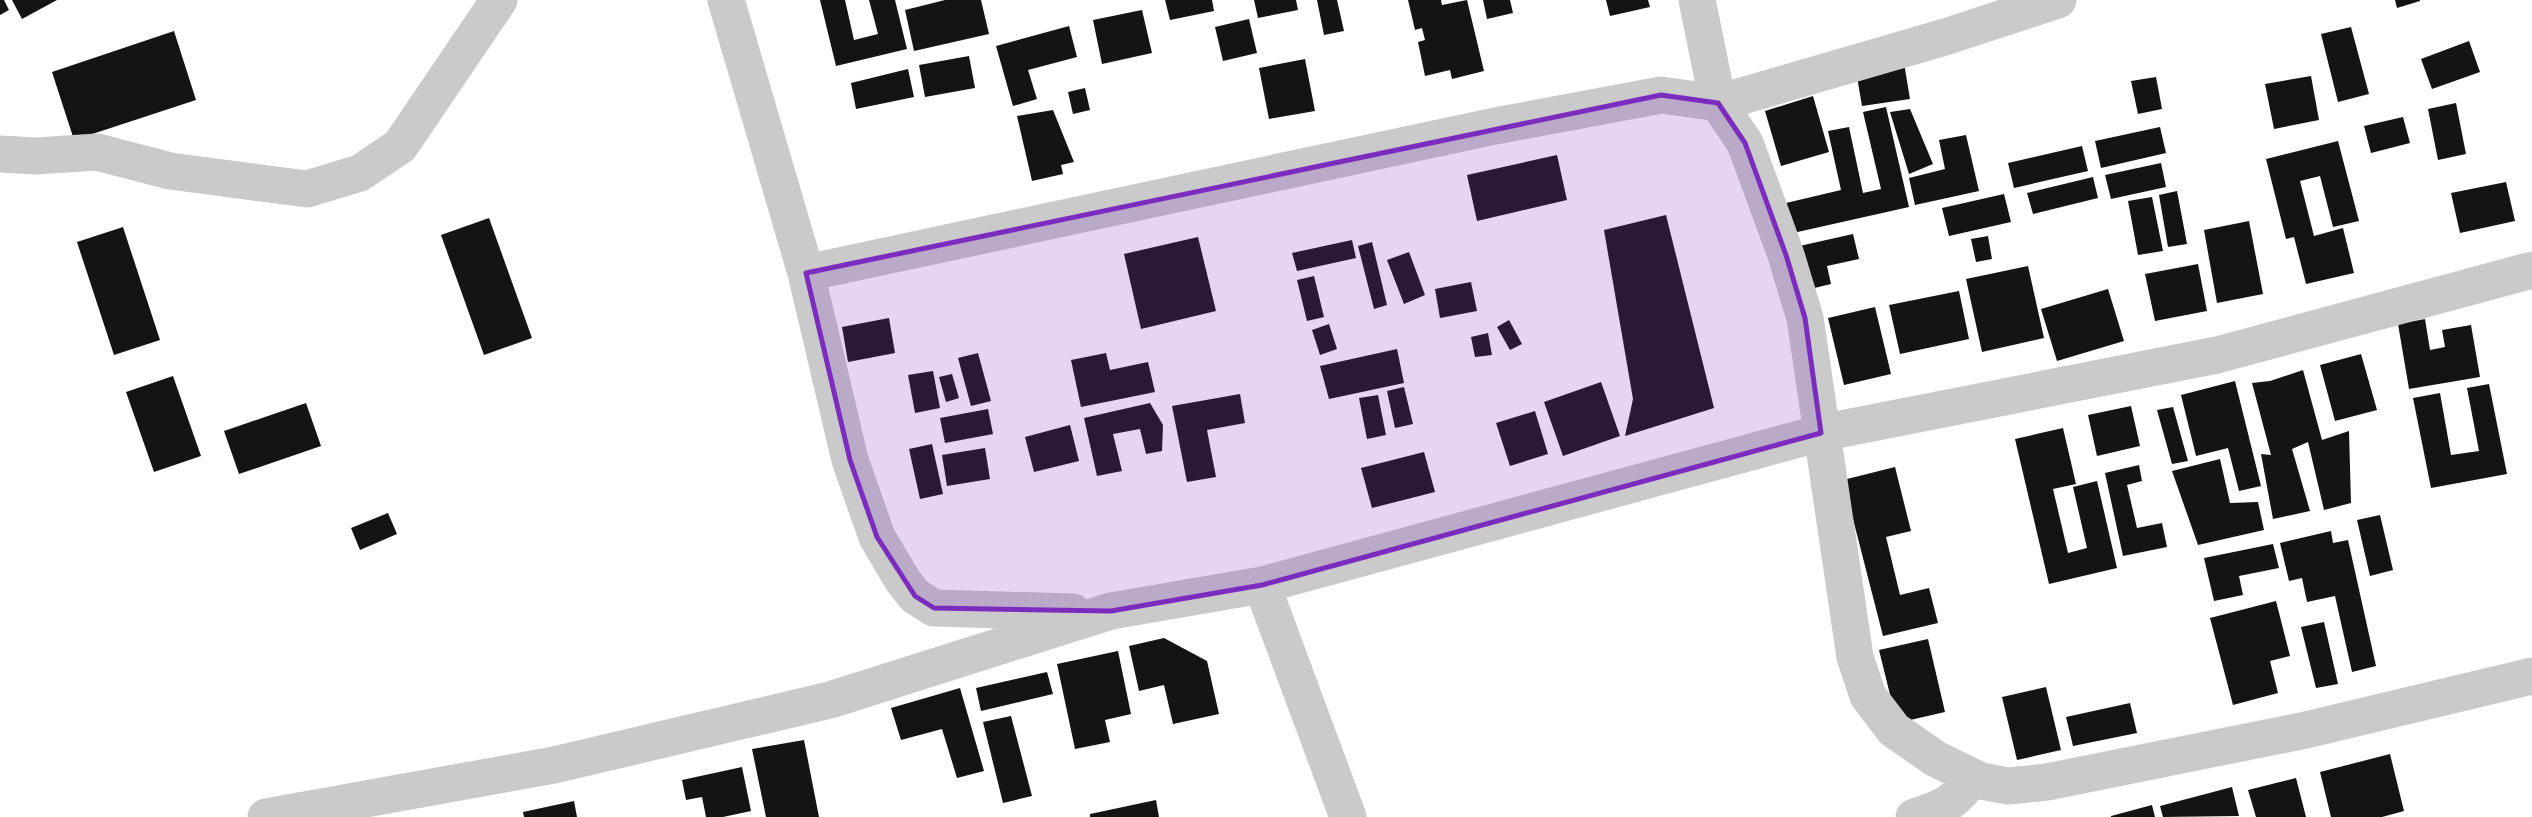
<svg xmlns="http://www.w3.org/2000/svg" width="2532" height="817" font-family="Commissioner,sans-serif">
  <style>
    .building { fill: #141414 }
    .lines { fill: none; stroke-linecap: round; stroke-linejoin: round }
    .street { stroke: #cacaca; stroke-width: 37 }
    .marked { fill: #7b2cbf; fill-opacity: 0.2; stroke: #7b2cbf; stroke-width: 5; stroke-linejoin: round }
  </style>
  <rect width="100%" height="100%" fill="#fff"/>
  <path class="building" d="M0 0H4L9 10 0 15Z
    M12 0H57L22 19Z
    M820 0H845L854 40 878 34 869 0H895L907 49 836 66Z
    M945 0H981L989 34 914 51 905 10Z
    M1165 0H1212L1214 11 1170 20Z
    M1254 0H1296L1298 10 1258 18Z
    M1317 0H1337L1344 31 1324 35Z
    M1408 0H1441L1442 5 1467 0 1484 71 1452 79 1450 70 1425 76 1418 42 1425 40 1422 28 1415 30Z
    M1483 0H1510L1513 13 1487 19Z
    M1606 0H1648L1650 7 1610 16Z
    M2395 0H2420V1L2397 8Z
    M1142 10 1152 53 1102 64 1093 20Z
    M1249 19 1257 53 1223 61 1215 27Z
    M1069 26 1077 57 1028 70 1037 99 1013 106 996 46Z
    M2351 27 2369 94 2338 102 2321 34Z
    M174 31 196 100 74 140 52 72Z
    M2469 41 2480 72 2432 89 2421 59Z
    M969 56 975 88 925 97 919 65Z
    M1903 57 1910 99 1862 106 1855 65Z
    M1305 59 1315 111 1269 119 1259 68Z
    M908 69 914 97 856 109 851 83Z
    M2311 76 2319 120 2274 129 2265 84Z
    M2156 77 2162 109 2138 114 2131 81Z
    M1085 88 1090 110 1073 114 1068 92Z
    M1813 96 1829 152 1781 166 1765 111Z
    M2456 103 2466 154 2438 160 2428 109Z
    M1886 107 1909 207 1793 233 1786 203 1841 190 1828 131 1849 127 1863 193 1881 189 1863 112Z
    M1910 109 1933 164 1909 174 1890 112Z
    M1053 110 1074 162 1061 165 1063 174 1032 181 1017 116Z
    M2403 117 2410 143 2371 153 2364 126Z
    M2160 127 2166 153 2101 168 2095 141Z
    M1966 135 1979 191 1915 205 1909 178 1945 169 1939 140Z
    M2338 141 2359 221 2333 227 2320 176 2300 181 2314 236 2343 228 2354 273 2306 284 2294 237 2286 239 2266 159Z
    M2082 146 2088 171 2014 188 2008 163Z
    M1557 155 1567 200 1477 221 1467 175Z
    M2161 163 2166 187 2111 199 2105 175Z
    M2093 177 2098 198 2033 214 2027 193Z
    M2506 182 2515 221 2460 233 2451 193Z
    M2177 191 2187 244 2168 247 2159 195Z
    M2004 194 2011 222 1949 236 1942 208Z
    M2152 197 2163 251 2138 255 2128 201Z
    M1666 215 1714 408 1625 436 1633 399 1604 230Z
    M489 218 532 338 484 355 441 235Z
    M2249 221 2263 294 2217 303 2204 230Z
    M123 227 160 340 114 355 77 242Z
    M1853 234 1859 259 1827 266 1831 284 1806 290 1795 247Z
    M1988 236 1992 259 1976 262 1971 239Z
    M1198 237 1216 311 1141 329 1124 254Z
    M1352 240 1356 258 1297 271 1292 253Z
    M1372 242 1387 305 1374 309 1358 246Z
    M1409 252 1425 295 1404 304 1387 260Z
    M2198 264 2207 311 2155 321 2145 274Z
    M2028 266 2044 338 1982 352 1966 279Z
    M1314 276 1324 317 1307 321 1297 280Z
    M1471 282 1477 311 1440 318 1435 289Z
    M2108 289 2124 341 2057 361 2041 309Z
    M1959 291 1969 339 1900 354 1889 305Z
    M1875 307 1891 374 1844 385 1828 318Z
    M889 318 895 353 848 362 842 327Z
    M2425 319 2430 350 2445 347 2442 330 2471 325 2480 377 2409 389 2398 324Z
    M1509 320 1522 344 1510 350 1497 327Z
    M1329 324 1337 349 1320 355 1312 330Z
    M1488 333 1492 355 1475 357 1471 337Z
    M1397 349 1404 383 1329 399 1320 366Z
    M978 353 991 401 971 406 958 358Z
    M1106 353 1110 370 1148 362 1155 392 1081 407 1071 360Z
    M2361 354 2377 410 2335 421 2320 365Z
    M2303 370 2322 440 2349 431 2351 503 2324 510 2308 442 2292 449 2310 511 2273 519 2261 454 2271 455 2252 383 2270 381Z
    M933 371 940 408 915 413 908 375Z
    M952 374 959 398 946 402 939 377Z
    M173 376 201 456 154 472 126 392Z
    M2235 381 2261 486 2239 491 2228 448 2196 456 2181 395Z
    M1601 382 1620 436 1563 456 1544 402Z
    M2489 384 2507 474 2431 488 2413 398 2440 393 2451 455 2479 451 2467 388Z
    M1404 387 1413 424 1395 428 1387 391Z
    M1240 394 1245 423 1207 430 1216 477 1187 482 1172 406Z
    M1378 395 1386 435 1367 439 1359 398Z
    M306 403 321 446 239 474 224 431Z
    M1150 403 1163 425 1162 451 1146 454 1140 429 1113 434 1122 471 1097 476 1084 418Z
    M2131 406 2140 446 2097 456 2088 415Z
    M2173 407 2188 461 2172 464 2157 410Z
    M988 409 993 434 945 443 940 418Z
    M1535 411 1548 454 1510 466 1496 423Z
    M1070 425 1079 461 1034 472 1025 437Z
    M2063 428 2076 484 2053 489 2068 553 2087 548 2073 487 2097 481 2117 568 2049 584 2015 439Z
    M932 444 943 494 920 499 909 449Z
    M985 448 990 479 947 486 942 455Z
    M1424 452 1435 492 1372 508 1361 468Z
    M2220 459 2230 503 2258 502 2264 530 2198 545 2172 471Z
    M2139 465 2142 481 2127 485 2137 528 2162 523 2167 547 2123 556 2105 473Z
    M1895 467 1911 531 1886 537 1900 595 1929 588 1938 623 1883 636 1843 480Z
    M388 513 397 534 360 550 351 528Z
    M2380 515 2393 570 2370 576 2357 520Z
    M2331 531 2333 543 2348 540 2376 666 2352 672 2335 596 2307 602 2302 578 2289 581 2280 543Z
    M2273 544 2279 568 2239 576 2243 595 2214 601 2204 558Z
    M2276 601 2290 656 2270 661 2278 693 2233 705 2210 618Z
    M2324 622 2338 684 2316 688 2301 627Z
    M1164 638 1207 661 1219 714 1173 724 1164 685 1139 691 1129 646Z
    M1928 639 1945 712 1897 723 1879 650Z
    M1118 651 1131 714 1105 720 1110 742 1075 749 1057 664Z
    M1047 672 1053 694 981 711 976 688Z
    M2046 687 2061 750 2017 760 2002 697Z
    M960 688 984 771 957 778 942 729 901 740 891 708Z
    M2130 703 2137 733 2073 746 2066 717Z
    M1011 716 1032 796 1003 803 983 722Z
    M804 740 819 817H766L752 749Z
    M2390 754 2404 811 2382 817H2331L2320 772Z
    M742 767 751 811 723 817H706L702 797 686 800 682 780Z
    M2296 778 2306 817H2256L2248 790Z
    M2232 787 2239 816 2163 817 2160 806Z
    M1156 800 1159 817H1090V814Z
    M574 801 577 817H524L523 812Z
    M2152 805 2155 817H2111V816Z"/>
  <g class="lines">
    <path class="street" d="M726 0 806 273 850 460 877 537 903 581 915 596 934 608 1073 612
      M1697 0 1718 103 1745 143 1786 255 1805 318 1855 657 1868 696 1894 730 1936 759 1981 781 2008 786 2047 782 2306 730 2532 676
      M0 154 36 156 97 152 170 171 307 189 360 173 400 146 499 0
      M806 273 1495 126 1661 95 1718 103 1945 37 2058 0
      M1262 585 1348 817
      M266 817 554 765 830 700 1111 611 1262 585 1821 433 2217 355 2532 270
      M1914 817C1942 808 1956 803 1972 777"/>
  </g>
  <path class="marked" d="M1661 95 1718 103 1745 143 1786 255 1805 318 1821 433 1262 585 1111 611 934 608 915 596 877 537 850 460 806 273Z"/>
</svg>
